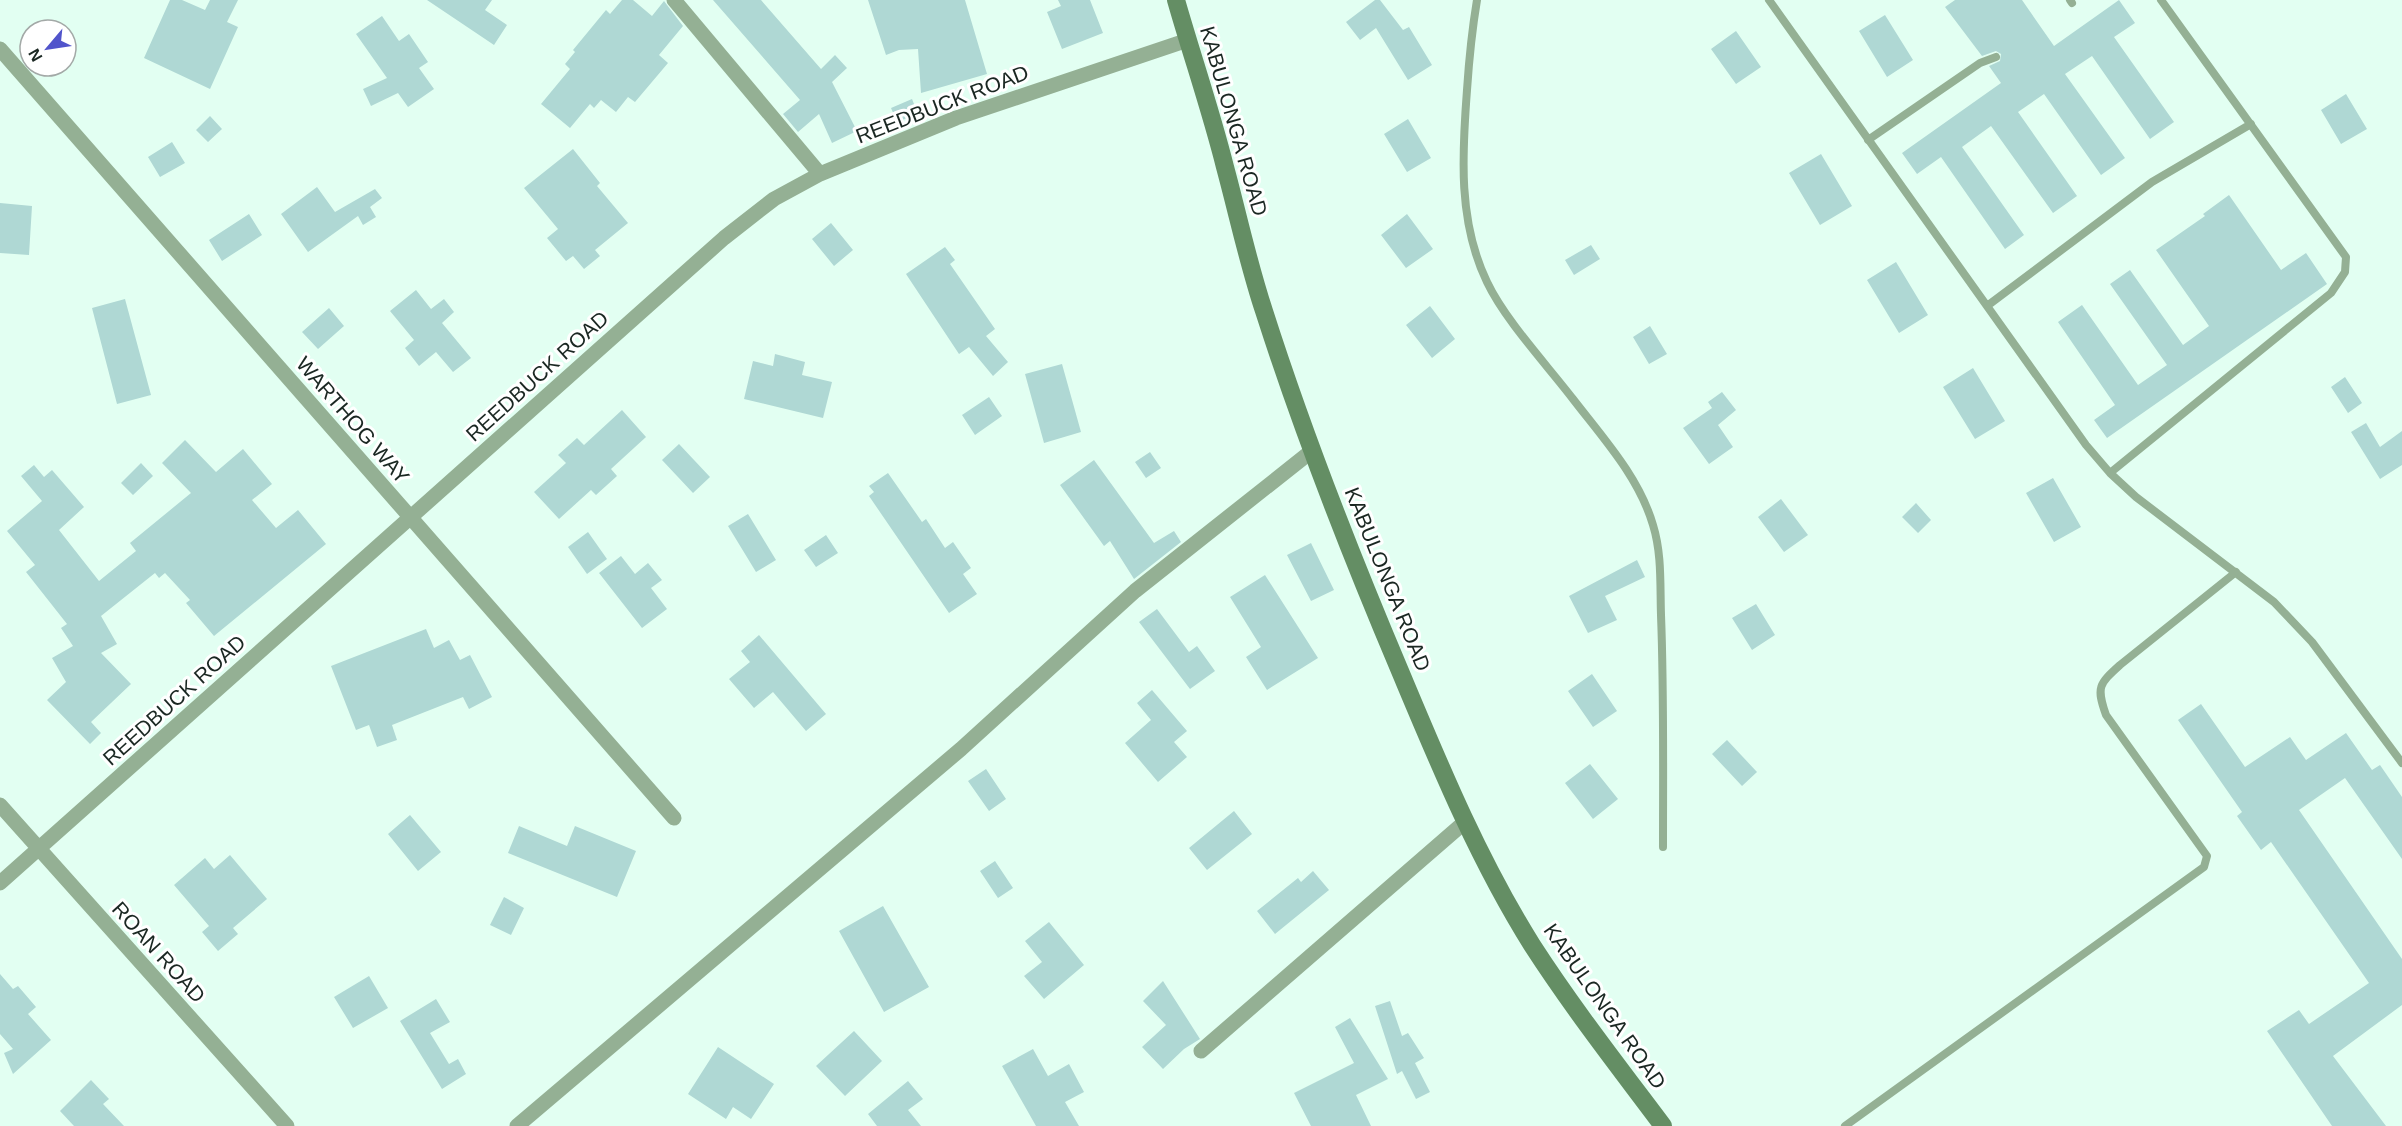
<svg xmlns="http://www.w3.org/2000/svg" width="2402" height="1126" font-family="Helvetica,sans-serif">
  <style>
    .building { fill: #afd8d4 }
    .lines { fill: none; stroke-linecap: round; stroke-linejoin: round }
    .lane { stroke: #94b094; stroke-width: 8 }
    .street { stroke: #94b094; stroke-width: 15 }
    .secondary { stroke: #648e64; stroke-width: 18 }
    .labels { text-anchor: middle; dominant-baseline: central; stroke-width: 6; stroke-linejoin: round; paint-order: stroke }
    .street-label { font-size: 21px; fill: #1a2722; stroke: #fff }
  </style>
  <rect width="100%" height="100%" fill="#e2fff2"/>
  <path class="building" d="M170 0H182L205 10 210 0H238L227 22 238 27 210 89 144 58Z
    M427 0H492L485 10 507 25 494 45Z
    M622 0H633L652 16 664 1 683 26 659 55 668 63 635 102 628 97 616 112 601 100 594 108 590 104 570 128 541 104 570 69 565 64 575 52 573 50 606 10 610 14Z
    M713 0H761L821 69 835 55 847 68 832 82 857 131 832 143 819 114 798 132 783 114 800 100Z
    M868 0H965L987 74 921 93 918 49 899 50 886 55Z
    M1058 0H1090L1103 33 1062 49 1047 12 1061 6Z
    M1375 0H1380L1403 30 1409 27 1432 65 1408 80 1376 28 1360 40 1346 22Z
    M1955 0H2022L2054 46 2119 0 2135 23 2114 37 2174 122 2150 139 2092 56 2065 74 2125 158 2101 175 2044 94 2018 112 2077 196 2053 213 1991 126 1962 147 2024 235 2005 249 1941 157 1917 174 1902 153 2001 83 1989 66 2000 61 2001 54 1996 51 1982 56 1945 7Z
    M1885 15 1913 60 1887 77 1859 31Z
    M382 16 399 41 409 34 428 62 419 68 434 89 408 107 398 93 371 106 363 89 387 78 356 34Z
    M1736 31 1761 67 1736 84 1711 49Z
    M2346 94 2367 129 2341 144 2321 110Z
    M912 99 918 114 897 122 891 108Z
    M210 116 222 129 208 142 196 130Z
    M1408 119 1431 158 1407 172 1384 134Z
    M172 142 185 163 160 177 148 157Z
    M573 149 600 183 597 186 628 223 595 250 600 256 584 269 573 256 566 261 547 238 558 229 524 188Z
    M1821 154 1852 206 1820 225 1789 173Z
    M317 187 335 212 375 189 382 198 370 207 376 217 363 225 358 216 308 252 281 214Z
    M2229 195 2281 270 2306 253 2327 284 2107 438 2094 420 2115 405 2058 322 2082 305 2138 385 2167 365 2110 284 2130 270 2183 345 2209 326 2156 250 2205 216 2203 214Z
    M0 203 32 206 29 255 0 253Z
    M249 214 262 235 222 261 209 240Z
    M1407 214 1433 249 1406 268 1381 235Z
    M831 223 853 250 834 266 812 239Z
    M1591 245 1600 259 1574 275 1565 260Z
    M945 247 955 260 950 264 995 329 986 336 1008 362 993 376 969 347 959 354 906 274Z
    M1896 262 1928 315 1899 333 1867 280Z
    M416 290 431 309 444 299 454 312 442 323 471 358 453 372 436 352 419 366 405 348 414 340 390 311Z
    M125 299 151 395 117 404 92 308Z
    M1430 306 1455 339 1432 358 1406 325Z
    M329 308 344 326 318 349 302 332Z
    M1650 326 1667 354 1649 364 1633 337Z
    M775 354 805 362 802 375 832 382 823 418 744 399 753 361 773 366Z
    M1062 364 1081 432 1044 443 1025 374Z
    M1973 368 2005 421 1975 439 1943 387Z
    M2345 377 2362 403 2348 413 2331 387Z
    M1722 392 1736 410 1718 425 1733 447 1709 464 1683 428 1712 408 1708 402Z
    M989 397 1002 416 975 435 962 415Z
    M622 410 646 437 611 469 617 476 596 495 591 490 559 519 534 492 566 463 558 455 577 438 584 445Z
    M2366 423 2380 447 2402 431V465L2380 479 2351 432Z
    M185 440 216 472 243 449 272 484 252 500 276 528 298 510 326 544 214 636 186 603 190 600 165 573 159 578 155 573 101 616 117 644 101 653 131 684 91 722 101 733 90 744 47 700 66 682 52 658 73 646 61 628 67 624 26 572 35 565 7 531 42 501 21 476 34 465 44 477 52 470 84 507 59 530 99 581 136 551 130 543 191 493 162 463Z
    M679 444 710 477 693 493 662 460Z
    M1150 452 1161 468 1146 478 1135 462Z
    M1094 460 1154 543 1174 531 1181 542 1134 579 1110 541 1104 546 1060 485Z
    M141 463 153 476 133 495 121 483Z
    M888 473 922 522 926 519 945 548 953 542 971 568 963 574 977 594 949 613 869 496 874 492 869 486Z
    M2053 478 2081 527 2054 542 2026 493Z
    M1781 499 1808 535 1784 552 1758 517Z
    M1916 503 1931 520 1918 533 1902 517Z
    M748 514 776 560 756 572 728 526Z
    M588 532 607 559 587 574 568 547Z
    M826 535 838 553 816 567 804 550Z
    M1311 543 1334 590 1311 601 1287 555Z
    M621 556 635 574 648 563 662 580 651 588 667 609 642 628 599 573Z
    M1637 560 1645 577 1605 596 1617 620 1588 633 1569 596Z
    M1265 575 1318 658 1267 690 1246 657 1261 647 1230 597Z
    M1756 604 1775 635 1752 650 1732 618Z
    M1157 609 1189 652 1197 646 1215 671 1190 689 1139 622Z
    M426 629 434 648 449 640 460 660 470 655 492 697 469 709 463 697 392 725 397 740 377 747 369 725 356 730 331 666Z
    M759 635 826 714 806 731 773 692 754 708 729 679 750 662 741 651Z
    M1592 674 1617 711 1593 727 1568 691Z
    M1152 690 1187 731 1174 742 1187 757 1158 782 1125 743 1151 720 1137 703Z
    M2201 704 2245 767 2290 737 2306 760 2346 733 2372 770 2380 765 2402 797V859L2345 778 2299 810 2402 959V1005L2333 1056 2386 1126H2332L2267 1031 2299 1010 2309 1024 2369 983 2271 842 2261 850 2237 816 2242 812 2178 720Z
    M1727 740 1757 772 1742 786 1712 754Z
    M1590 764 1618 799 1593 819 1565 783Z
    M986 769 1006 799 989 811 968 781Z
    M1234 811 1252 834 1207 870 1189 848Z
    M410 815 441 852 418 871 388 834Z
    M519 826 567 846 575 826 636 851 617 897 508 853Z
    M230 855 267 899 233 928 238 934 218 951 202 932 209 926 174 885 205 858 214 869Z
    M995 861 1013 888 998 898 980 871Z
    M1313 871 1329 890 1275 934 1257 911 1298 878 1301 882Z
    M504 897 524 908 511 935 490 925Z
    M883 906 929 987 884 1012 839 931Z
    M1049 922 1084 965 1044 999 1024 976 1042 962 1025 941Z
    M0 974 13 989 18 986 36 1007 28 1014 51 1040 13 1074 4 1053 13 1049 0 1034Z
    M369 976 388 1008 353 1028 334 997Z
    M1163 981 1200 1039 1184 1049 1163 1069 1142 1047 1166 1025 1143 1001Z
    M436 999 450 1022 430 1033 449 1064 458 1059 466 1074 442 1089 400 1021Z
    M1390 1001 1402 1036 1408 1033 1424 1058 1415 1063 1430 1092 1416 1099 1402 1071 1397 1074 1375 1006Z
    M1350 1018 1388 1079 1356 1095 1371 1126H1311L1294 1093 1354 1063 1335 1027Z
    M854 1031 882 1061 845 1096 816 1066Z
    M718 1047 774 1084 751 1119 733 1107 726 1119 688 1094Z
    M1033 1049 1048 1076 1069 1064 1084 1092 1065 1102 1079 1126H1036L1002 1066Z
    M91 1080 109 1099 103 1104 124 1126H74L60 1111Z
    M908 1081 923 1099 908 1110 921 1126H877L868 1114Z"/>
  <g class="lines">
    <path class="lane" d="M1477 0C1472 30 1469 60 1467 90 1462 155 1458 222 1487 282 1505 320 1547 365 1573 399 1603 438 1639 477 1653 525 1662 554 1660 585 1661 615 1664 692 1663 770 1663 847
      M1769 0 2086 445 2110 473 2136 497 2274 602 2312 642 2402 763
      M2070 0 2072 3
      M1868 140 1980 63 1996 57
      M1987 306 2152 182 2251 124
      M2110 473 2331 293 2345 272 2346 257 2161 0
      M1845 1126 2204 867 2207 856 2106 715C2096 687 2099 684 2120 665L2236 572"/>
    <path class="street" d="M674 0 820 174
      M0 49 674 818
      M0 805 287 1126
      M0 883 724 238 774 199 820 174 956 118 1188 40
      M1201 1051 1466 821
      M517 1126 961 749 1135 591 1313 450"/>
    <path class="secondary" d="M1176 0C1192 56 1211 111 1225 167 1238 215 1248 263 1264 311 1303 433 1350 553 1400 671 1439 764 1478 859 1532 945 1572 1007 1618 1066 1663 1126"/>
  </g>
  <g class="labels">
    <g class="street-label">
      <text transform="translate(942 104) rotate(-21)">REEDBUCK ROAD</text>
      <text transform="translate(1234 121) rotate(74)">KABULONGA ROAD</text>
      <text transform="translate(537 376) rotate(-42)">REEDBUCK ROAD</text>
      <text transform="translate(353 420) rotate(49)">WARTHOG WAY</text>
      <text transform="translate(1388 579) rotate(68)">KABULONGA ROAD</text>
      <text transform="translate(174 700) rotate(-42)">REEDBUCK ROAD</text>
      <text transform="translate(159 952) rotate(48)">ROAN ROAD</text>
      <text transform="translate(1605 1006) rotate(55)">KABULONGA ROAD</text>
    </g>
  </g>
  <g transform="translate(48 48) rotate(241)"><circle r="28" fill="#ffffff" stroke="#a3a9a7" stroke-width="1.5"/>
  <path d="M0-4.5L10 22L0 15L-10 22Z" fill="#5154cb"/>
  <text y="-9" font-size="16" font-weight="bold" text-anchor="middle" fill="#1a2722">N</text>
  </g>
</svg>
